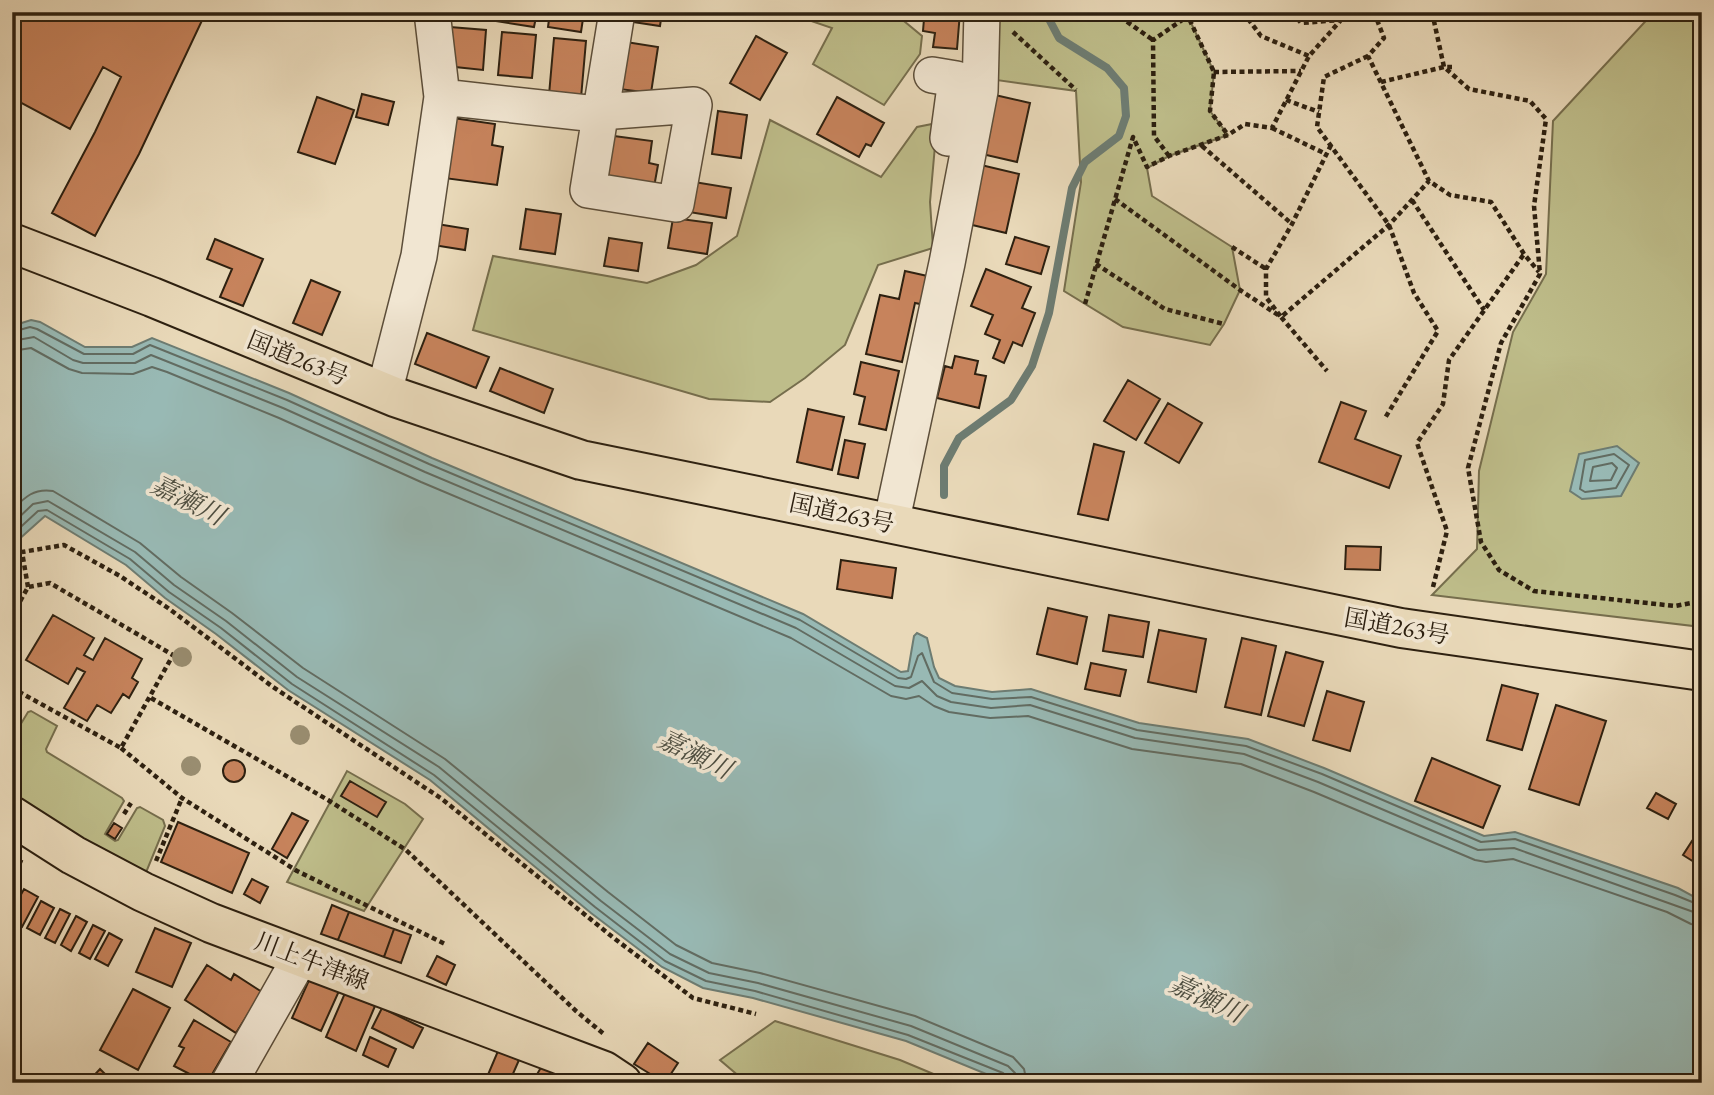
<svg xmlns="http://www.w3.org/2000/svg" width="1714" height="1095" font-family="'EB Garamond','Noto Serif JP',serif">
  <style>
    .green { fill: #bebd8a; stroke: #766e4d; stroke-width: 2 }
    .water { fill: #98b9b4; stroke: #6d7c72; stroke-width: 2 }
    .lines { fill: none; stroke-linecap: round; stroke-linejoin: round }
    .shore { stroke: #626c62; stroke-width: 2 }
    .stream { stroke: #6d7c72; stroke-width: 8 }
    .building { fill: #c7835c; stroke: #2d2010; stroke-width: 2 }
    .minor-casing { stroke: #5c4e3a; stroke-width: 38 }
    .major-casing { stroke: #2d2010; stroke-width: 42 }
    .highway-casing { stroke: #2d2010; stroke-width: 42 }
    .path { stroke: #2d2010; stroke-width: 4.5; stroke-dasharray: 5 3.5; stroke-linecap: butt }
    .minor { stroke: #f1e6d2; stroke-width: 35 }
    .major { stroke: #e9d9b9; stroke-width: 38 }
    .highway { stroke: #e9d9b9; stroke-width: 38 }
    .tree { fill: #998d70 }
    .labels { text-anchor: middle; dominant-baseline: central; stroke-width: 7; stroke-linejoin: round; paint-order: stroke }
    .street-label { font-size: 24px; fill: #2d2010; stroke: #f1e6d2 }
    .water-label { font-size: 26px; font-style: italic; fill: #4d4e41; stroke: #f1e6d2 }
  </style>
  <rect width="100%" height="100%" fill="#e9d9b9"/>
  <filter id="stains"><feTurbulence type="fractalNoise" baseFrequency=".00286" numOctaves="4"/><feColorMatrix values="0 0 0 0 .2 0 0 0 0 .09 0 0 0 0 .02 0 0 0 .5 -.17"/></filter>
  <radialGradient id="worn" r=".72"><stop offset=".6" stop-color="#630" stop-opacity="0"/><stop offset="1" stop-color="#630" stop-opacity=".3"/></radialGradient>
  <path class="green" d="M785 12H893L922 36 920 54 884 105 813 64 832 28Z
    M992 12H1186L1214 72 1210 111 1228 135 1169 156 1147 168 1152 196 1232 247 1240 290 1224 324 1210 345 1123 327 1064 291 1081 182 1076 91 989 79Z
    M1654 12H1702V627L1432 595 1477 549 1479 471 1513 332 1546 274 1553 121Z
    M770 120 881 177 917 127 937 123 930 202 933 248 878 265 845 345 805 378 770 402 709 399 473 330 493 256 647 283 696 265 737 236Z
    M31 711 57 726 46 749 47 752 122 798 124 801 105 834 115 841 118 840 137 808 140 807 163 820 165 826 147 870 141 874 42 816 12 793V733L16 732 28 712Z
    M347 771 405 804 423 819 364 911 287 882Z
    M775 1021 900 1060 955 1083H747L720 1060Z"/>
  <path class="water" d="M31 320 40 322 85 347H132L152 338 289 393 432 458 803 614 901 672 908 671 914 636 917 633 927 638 934 667 939 678 955 686 992 692 1031 689 1139 723 1248 739 1324 768 1484 836 1515 832 1678 888 1702 901V1083H1008L906 1041 753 998 703 988 662 967 591 913 430 780 288 690 216 634 165 598 126 565 45 516 17 541 12 542V326Z
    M1617 446 1639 463 1621 496 1582 499 1570 491 1579 454Z"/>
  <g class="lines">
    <path class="shore" d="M12 332 30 327 37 329 84 354H133L150 345 287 400 429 464 800 620 898 678 906 679 911 677 918 656 922 653 934 682 952 693 992 699 1031 697 1137 730 1246 746 1322 774 1481 842 1515 839 1675 895 1702 906
      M12 341 34 337 73 360 83 363H135L151 355 283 408 425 472 796 628 895 686 909 688 922 681 937 696 951 702 991 708 1030 705 1135 738 1244 754 1318 782 1478 850 1514 848 1702 915
      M12 351 31 348 69 369 82 373 133 374 152 367 167 372 279 418 421 482 791 638 891 696 906 699 919 696 934 706 949 712 990 718 1028 716 1132 749 1241 764 1314 792 1475 860 1486 862 1513 859 1667 912 1691 924 1702 926
      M1614 454 1629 465 1616 488 1585 492 1580 489 1585 460Z
      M1612 463 1617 468 1611 480 1590 481 1593 467Z
      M12 510C25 497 34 488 53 491L140 543 181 577 232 613 303 668 445 759 608 892 676 945 712 963 760 973 915 1016 1013 1057 1024 1069 1027 1083
      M12 524 33 504 48 501 135 552 174 585 226 621 297 677 439 767 601 901 670 954 709 973 758 983 911 1026 1008 1066 1015 1073 1016 1083
      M12 535 38 511 47 510 130 559 169 592 221 628 292 684 434 775 595 907 665 961 706 981 755 991 908 1035 1003 1073 1007 1077V1083"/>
    <path class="stream" d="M944 495V466L959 438 1011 400 1032 366 1049 313 1072 188 1085 162 1119 136 1126 116 1124 88 1107 68 1059 38 1050 21 1052 12"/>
  </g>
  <path class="building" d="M12 12H206L139 154 95 236 52 213 95 132 121 77 103 67 70 129 12 98Z
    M490 12H537L534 27 489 20Z
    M550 12H584L581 32 548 27Z
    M628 12H662L660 26 626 21Z
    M913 12H960L957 49 933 47 935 33 923 31 924 19 912 18Z
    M450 27 486 30 483 70 446 66Z
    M502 32 536 35 532 78 498 75Z
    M756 36 787 53 760 100 730 83Z
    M554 38 586 41 581 98 549 95Z
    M626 42 658 47 651 93 619 89Z
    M362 94 394 102 388 125 356 117Z
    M995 95 1030 103 1017 162 982 154Z
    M317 97 354 110 335 164 298 152Z
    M837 97 884 123 871 146 866 144 859 157 817 134Z
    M718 111 747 115 741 158 712 154Z
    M453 118 495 124 492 145 503 147 497 185 444 178Z
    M614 136 652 141 649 163 658 165 654 187 607 180Z
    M981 165 1019 174 1006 233 968 224Z
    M688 181 731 188 726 218 683 211Z
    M526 209 561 214 555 254 520 249Z
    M673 218 712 223 707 254 668 248Z
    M437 224 468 229 465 250 433 245Z
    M1015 237 1049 247 1041 274 1006 264Z
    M609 238 642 243 638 271 604 266Z
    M215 239 263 259 243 306 220 297 232 269 207 259Z
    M986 269 1031 287 1022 308 1035 313 1022 346 1013 342 1004 363 993 358 1000 340 985 334 993 315 971 306Z
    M905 271 932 277 925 305 915 303 902 362 866 354 880 295 899 299Z
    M311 280 340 292 322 335 293 323Z
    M427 333 489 357 476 388 415 364Z
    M955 356 978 361 975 374 986 376 979 408 937 398 945 366 952 368Z
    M861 362 899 371 886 430 859 424 865 397 854 394Z
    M500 368 553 389 544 413 490 391Z
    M1128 380 1160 399 1136 440 1104 421Z
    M1341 402 1366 411 1355 439 1401 456 1389 488 1319 462Z
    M1168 403 1202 423 1179 463 1145 443Z
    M808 409 844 417 832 470 797 462Z
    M845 440 865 444 858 478 838 474Z
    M1094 444 1124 452 1108 520 1078 514Z
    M1346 546 1381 547 1380 570 1345 569Z
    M841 560 896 568 892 598 837 589Z
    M1048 608 1087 617 1077 664 1037 654Z
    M53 615 94 638 84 655 93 660 105 638 142 659 132 678 138 682 129 698 123 694 111 713 97 705 87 721 64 708 85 672 77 668 68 684 26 660Z
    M1109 615 1149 622 1143 657 1103 651Z
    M1159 630 1206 639 1196 692 1148 682Z
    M1242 638 1276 646 1261 715 1225 707Z
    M1286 652 1323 662 1304 726 1268 716Z
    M1091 663 1126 670 1120 696 1085 689Z
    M1502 685 1538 694 1522 750 1487 740Z
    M1327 691 1364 702 1350 751 1313 740Z
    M1556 705 1606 721 1579 805 1529 789Z
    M1432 758 1500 786 1483 828 1415 801Z
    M223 771a11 11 0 1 1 22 0a11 11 0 1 1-22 0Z
    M350 781 386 802 377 817 341 796Z
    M1656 793 1676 804 1668 819 1647 808Z
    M292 813 308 821 287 858 272 849Z
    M178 822 249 853 232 893 161 862Z
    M114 823 122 828 115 839 107 834Z
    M1692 841 1702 848V867L1683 855Z
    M12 857 22 861 12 885Z
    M252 879 268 887 260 903 244 894Z
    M24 889 38 897 22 927 12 922V911Z
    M41 901 54 908 40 935 27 928Z
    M332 905 349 912 338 940 321 934Z
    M60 909 70 914 55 943 45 938Z
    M349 912 394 929 384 957 338 940Z
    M76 916 87 922 71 951 61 945Z
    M93 925 105 931 90 959 79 953Z
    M155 928 191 943 172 987 136 972Z
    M394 929 411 935 401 963 384 957Z
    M109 933 122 940 108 966 95 959Z
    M437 956 455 965 446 985 427 976Z
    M207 965 231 980 234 974 262 992 236 1033 185 1000Z
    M310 978 339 991 321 1031 292 1018Z
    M133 989 170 1008 138 1070 100 1050Z
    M345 993 375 1006 356 1051 326 1037Z
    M382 1008 423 1028 413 1048 372 1028Z
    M194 1020 231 1042 207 1083 174 1066 184 1048 179 1046Z
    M370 1037 396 1049 388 1067 363 1055Z
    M648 1043 678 1063 665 1083 634 1064Z
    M498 1051 519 1060 509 1083H500L487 1077Z
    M543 1064 575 1082 532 1083Z
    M100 1069 114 1083H87Z"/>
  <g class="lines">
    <defs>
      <path id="minor" d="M932 75 956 79 948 138
        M442 97 587 113 601 112 694 105 676 204 588 190 617 12
        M384 393 419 256 442 97 432 12
        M891 524 947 263 980 91 982 12
        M229 1083 300 958"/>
      <path id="major" d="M12 816 73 855 143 892 211 923 604 1071 622 1083"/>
      <path id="highway" d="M12 243 152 297 395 397 581 460 1401 628 1702 671"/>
    </defs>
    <use href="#minor" class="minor-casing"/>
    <use href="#major" class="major-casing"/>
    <use href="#highway" class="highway-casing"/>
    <path class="path" d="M1113 12 1153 40
      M1186 12 1214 72 1210 111 1228 135
      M1243 12 1261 36 1309 56
      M1292 12 1301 23 1340 20
      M1374 12 1384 38 1368 56 1429 181 1450 195 1491 202 1524 254 1539 272
      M1432 12 1444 67 1469 89 1530 101 1546 119 1534 206 1540 274 1501 343 1468 468 1481 542 1499 570 1534 591 1675 606 1702 601
      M1013 32 1076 90
      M1368 56 1324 77 1317 127 1389 225 1414 293 1438 331 1385 418
      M1214 72 1301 71
      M1381 82 1444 67H1452
      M1286 100 1319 112
      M1272 128 1326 154
      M1331 145 1292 224 1266 269V297L1281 317 1389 225 1429 181
      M1202 146 1292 224
      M1169 156 1154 136 1153 40 1188 16
      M1115 199 1240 290 1281 317 1327 371
      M1412 200 1484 310
      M1232 247 1266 269
      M1096 264 1165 309 1224 324
      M1085 304 1133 137 1147 167 1169 156 1228 135 1245 124 1272 128 1309 56 1341 20 1364 12
      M28 587 22 552 64 545 120 576 168 608 273 687 442 799 615 939 693 998 756 1014
      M1433 587 1447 531 1417 443 1443 404 1449 360 1524 254
      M12 616 28 587 50 583 173 655 121 748 12 688
      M151 698 328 800 406 850 576 1011 605 1035
      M121 748 182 798 297 871 447 945
      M124 814 131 803
      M156 861 182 798"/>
    <use href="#minor" class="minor"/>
    <use href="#major" class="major"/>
    <use href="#highway" class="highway"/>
  </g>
  <g class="tree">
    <circle cx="182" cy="657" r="10"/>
    <circle cx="300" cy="735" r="10"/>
    <circle cx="191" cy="766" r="10"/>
  </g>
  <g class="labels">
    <g class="street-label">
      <text transform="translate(298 358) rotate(22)">国道263号</text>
      <text transform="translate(842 513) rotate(12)">国道263号</text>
      <text transform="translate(1397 626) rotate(10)">国道263号</text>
      <text transform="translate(312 961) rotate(21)">川上牛津線</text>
    </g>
    <g class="water-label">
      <text transform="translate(188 500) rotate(27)">嘉瀬川</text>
      <text transform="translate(695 754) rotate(26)">嘉瀬川</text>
      <text transform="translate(1207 998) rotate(25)">嘉瀬川</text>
    </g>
  </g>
  <rect width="1714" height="1095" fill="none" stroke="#e9d9b9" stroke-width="42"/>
  <rect x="14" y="14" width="1686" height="1067" fill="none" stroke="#2d2010" stroke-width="3.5"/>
  <rect x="21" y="21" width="1672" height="1053" fill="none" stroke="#2d2010" stroke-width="2"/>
  <rect width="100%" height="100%" filter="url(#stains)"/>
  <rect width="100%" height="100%" fill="url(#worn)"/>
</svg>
